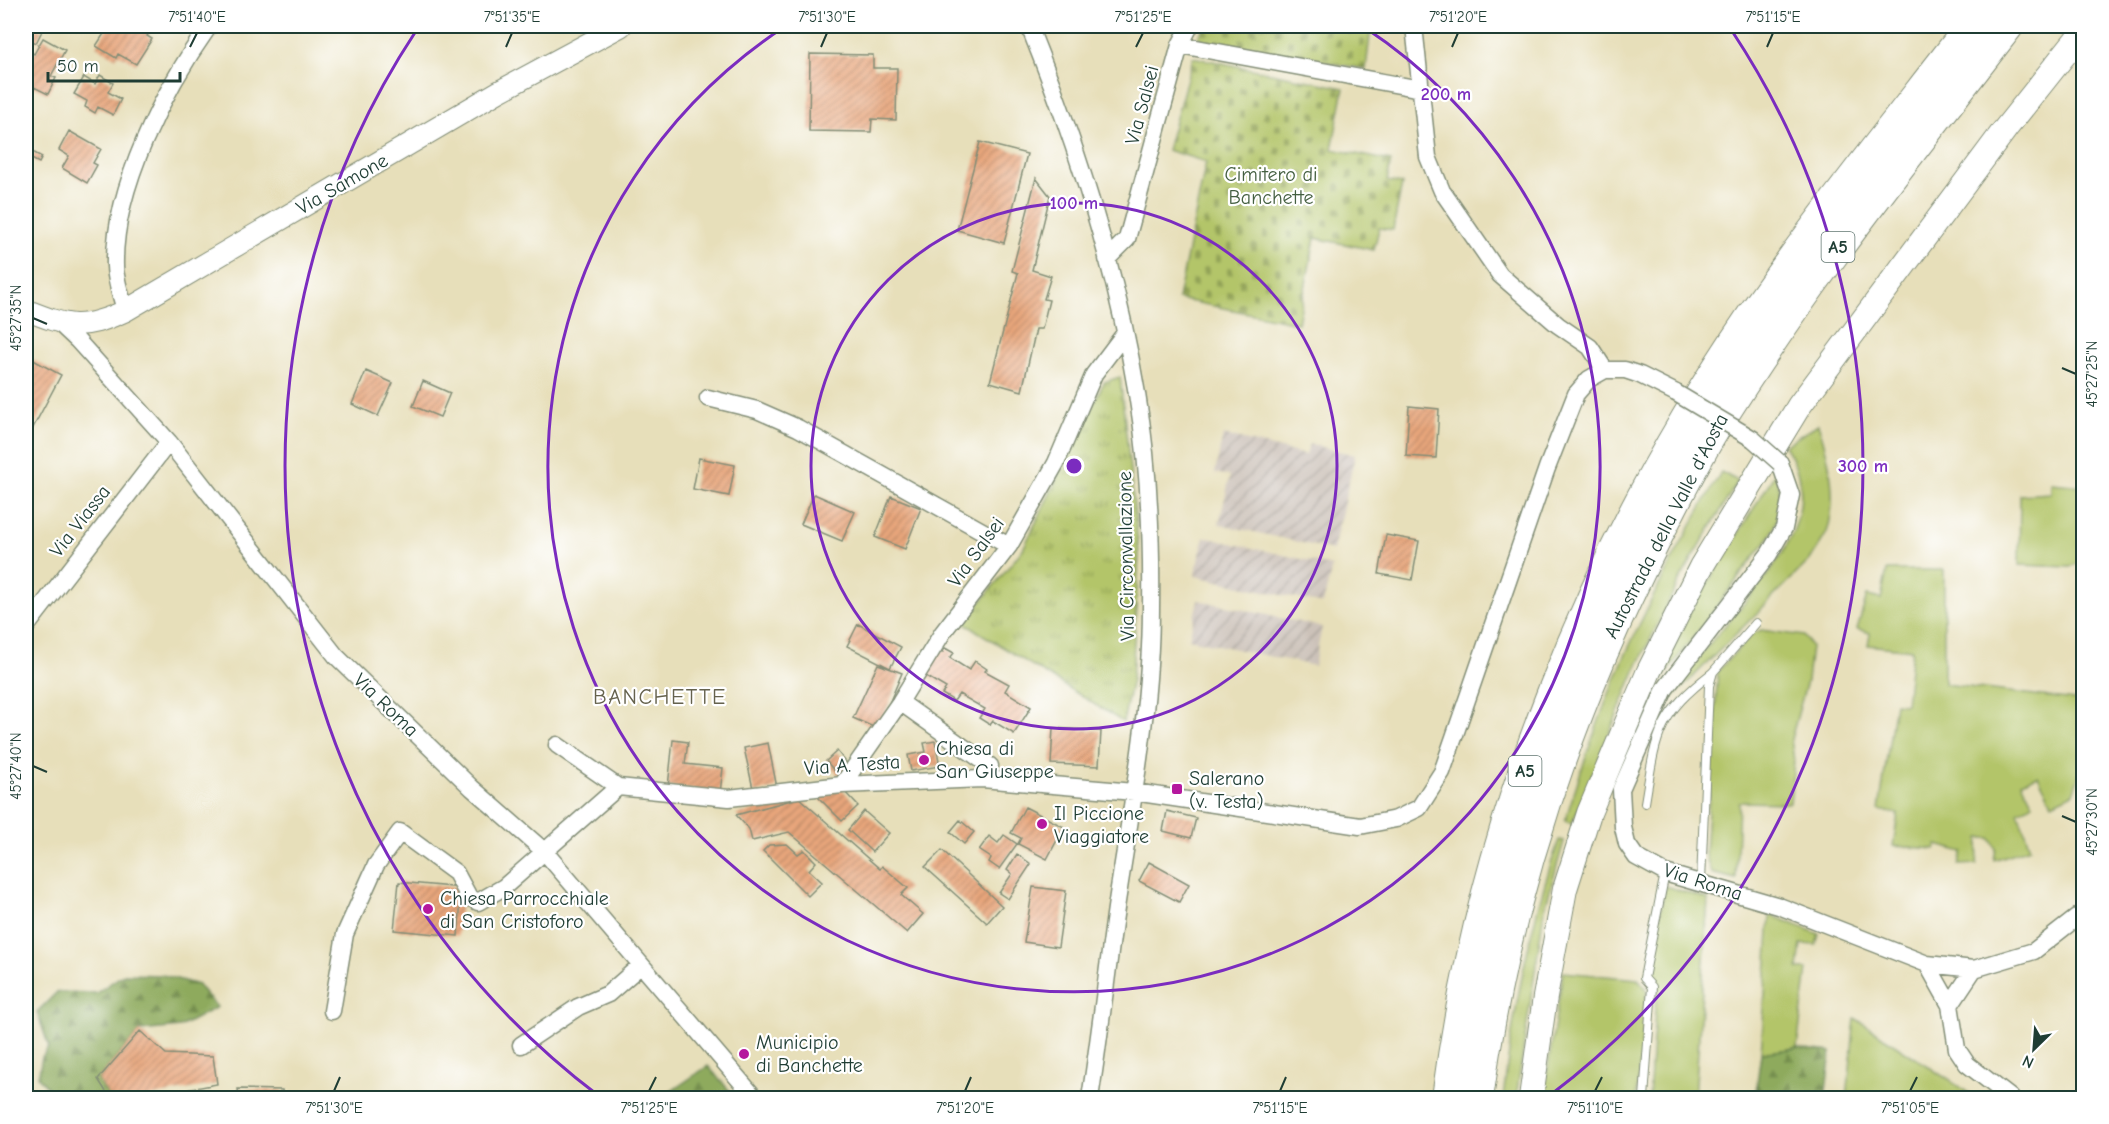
<svg xmlns="http://www.w3.org/2000/svg" width="2109" height="1124" font-family="'Comic Neue',sans-serif">
  <style>
    .industrial { fill: url(#industrial-furrows) }
    .green { fill: #b3c569; stroke: #69814e; stroke-width: 1.5 }
    .forest { fill: url(#forest-firs); stroke: #567448; stroke-width: 1.5 }
    .cemetery { fill: url(#cemetery-stones); stroke: #69814e; stroke-width: 1.5 }
    .park { fill: url(#park-tufts); stroke: #69814e; stroke-width: 1.5 }
    .building { fill: url(#building-hatch) }
    .lines { fill: none; stroke-linecap: round; stroke-linejoin: round }
    .service-casing { stroke: #838e77; stroke-width: 10 }
    .minor-casing { stroke: #838e77; stroke-width: 19 }
    .tertiary-casing { stroke: #838e77; stroke-width: 23 }
    .secondary-casing { stroke: #838e77; stroke-width: 26 }
    .motorway-casing { stroke: #838e77; stroke-width: 34 }
    .service { stroke: #fff; stroke-width: 8 }
    .minor { stroke: #fff; stroke-width: 16 }
    .tertiary { stroke: #fff; stroke-width: 21 }
    .secondary { stroke: #fff; stroke-width: 24 }
    .motorway { stroke: #fff; stroke-width: 32 }
    .minor-bridge-casing { stroke: #838e77; stroke-width: 19; stroke-linecap: butt }
    .minor-bridge { stroke: #fff; stroke-width: 16 }
    .ticks { fill: none; stroke: #1f3d34; stroke-width: 2 }
    .ring { fill: none; stroke: #7b2cbf; stroke-width: 3 }
    .poi-dot { fill: #b5179e; stroke: #fff; stroke-width: 2 }
    .labels { text-anchor: middle; dominant-baseline: central; stroke-width: 4.5; stroke-linejoin: round; paint-order: stroke }
    .shield { fill: #fff; stroke: #627771; stroke-width: 1.5 }
    .shield-label { font-size: 18px; font-weight: bold; fill: #1f3d34 }
    .street-label { font-size: 20px; fill: #1f3d34; stroke: #fff }
    .park-label { font-size: 20px; fill: #445f41; stroke: #fff }
    .poi-label { font-size: 20px; fill: #1f3d34; stroke: #fff; text-anchor: start }
    .quarter-label { font-size: 22px; letter-spacing: 1.5px; fill: #65624d; stroke: #fff }
    .centre { fill: #7b2cbf; stroke: #fff; stroke-width: 3 }
    .ring-label { font-size: 18px; text-anchor: middle; font-weight: bold; fill: #7b2cbf; stroke: #fff; stroke-width: 4.5; stroke-linejoin: round; paint-order: stroke }
    .neatline { fill: none; stroke: #1f3d34; stroke-width: 2 }
    .ticks-label { font-size: 15px; text-anchor: middle; fill: #1f3d34 }
  </style>
  <defs>
    <pattern id="industrial-furrows" width="10" height="10" patternUnits="userSpaceOnUse" patternTransform="scale(1.5)"><rect width="10" height="10" fill="#ccc2b9"/><path d="M-1 1l2-2M0 10L10 0M9 11l2-2" fill="none" stroke="#a59f97"/></pattern>
    <pattern id="forest-firs" width="22" height="20" patternUnits="userSpaceOnUse" patternTransform="scale(1.5)"><rect width="22" height="20" fill="#8eaa5d"/><path d="M5 1l3.5 6h-7zM16 11l3.5 6h-7z" fill="#738c4e"/></pattern>
    <pattern id="cemetery-stones" width="16" height="16" patternUnits="userSpaceOnUse" patternTransform="scale(1.5)"><rect width="16" height="16" fill="#b3c569"/><path d="M2 7V4a2 2 0 0 1 4 0v3zM10 15v-3a2 2 0 0 1 4 0v3z" fill="#91a157"/></pattern>
    <pattern id="park-tufts" width="24" height="20" patternUnits="userSpaceOnUse" patternTransform="scale(1.5)"><rect width="24" height="20" fill="#b3c569"/><path d="M3 7l-1-3M5 7V3M7 7l1-3M15 17l-1-3M17 17v-4M19 17l1-3" fill="none" stroke="#91a157"/></pattern>
    <pattern id="building-hatch" width="6" height="6" patternUnits="userSpaceOnUse" patternTransform="scale(1.5)"><rect width="6" height="6" fill="#e8a67c"/><path d="M-1 1l2-2M0 6l6-6M5 7l2-2" fill="none" stroke="#b86"/></pattern>
  </defs>
  <rect width="100%" height="100%" fill="#fff"/>
  <filter id="ink" filterUnits="userSpaceOnUse"><feTurbulence type="fractalNoise" baseFrequency=".0167" numOctaves="2"/><feDisplacementMap in="SourceGraphic" scale="12" xChannelSelector="R" yChannelSelector="G"/><feConvolveMatrix kernelMatrix="1 2 1 2 8 2 1 2 1" color-interpolation-filters="sRGB"/></filter>
  <filter id="wash" filterUnits="userSpaceOnUse"><feTurbulence type="fractalNoise" baseFrequency=".008" numOctaves="4" result="noise"/><feDisplacementMap in="SourceGraphic" scale="24" xChannelSelector="R" yChannelSelector="G"/><feGaussianBlur stdDeviation="1.35" result="paint"/><feColorMatrix in="noise" values="0 0 0 0 0 0 0 0 0 0 0 0 0 0 0 0 0 1.4 0 .05"/><feComposite in="paint" operator="in"/></filter>
  <g filter="url(#wash)">
    <rect width="100%" height="100%" fill="#e7dfba"/>
    <path class="industrial" d="M1223 435 1306 455 1309 444 1355 455 1333 550 1219 524 1230 476 1215 473Z
      M1204 537 1332 566 1323 604 1195 576Z
      M1198 600 1322 627 1314 666 1189 639Z"/>
    <path class="green" d="M1818 424C1829 456 1838 498 1827 532 1823 541 1815 551 1810 560L1668 702 1675 686C1691 667 1706 647 1722 629 1764 579 1833 514 1784 446Z
      M1721 472 1738 481 1679 581 1635 671 1572 824 1565 821C1580 773 1596 725 1615 679 1645 607 1683 539 1721 472Z
      M1776 472C1782 499 1782 511 1770 536L1658 684 1686 618Z
      M2051 483 2083 486V561L2070 567 2019 565 2020 495 2051 493Z
      M1887 570H1944V684L2083 701V764L2073 793 2052 803 2038 776 2022 782 2033 804 2018 812 2030 848 1994 860 1996 849 1990 838H1979L1977 864 1959 865 1963 852 1937 845 1935 849 1893 846 1898 814 1879 810 1895 703 1906 704 1912 650 1868 645 1870 633 1857 629 1867 596 1881 599Z
      M1761 630 1804 636 1811 646 1807 681 1791 739 1794 760 1790 803 1739 802 1736 879 1711 873 1705 853 1718 671 1752 634Z
      M1559 840 1564 841 1544 911 1516 1098H1503C1513 1012 1530 922 1559 840Z
      M1665 886 1708 899 1695 1098H1649L1657 984 1649 978Z
      M1770 915 1819 934 1816 945 1801 944 1798 969H1807L1797 1048 1761 1053Z
      M1563 972 1638 979 1647 989 1636 1098H1543Z
      M1855 1018 1976 1098H1847Z"/>
    <path class="forest" d="M124 974 163 975 198 985 217 1007 180 1027 140 1031 98 1079 110 1098H57L38 1077 42 1057 49 1047 37 1012 57 992 96 993Z
      M1797 1048 1831 1052 1825 1098H1755L1761 1053Z
      M708 1066 736 1098H663L667 1094Z"/>
    <path class="cemetery" d="M1205 26H1371L1366 69 1197 40Z
      M1193 57 1344 88 1332 149 1391 161 1387 181 1402 184 1393 230 1379 228 1374 250 1315 238 1298 323 1178 299 1206 162 1167 150Z"/>
    <path class="park" d="M1120 377 1139 553 1132 679 1123 722 964 623 1023 549 1104 382Z"/>
    <g id="blocks">
      <path class="building" d="M27 26H36L35 28 42 31 36 43 27 38 30 31 26 28Z
        M109 26H153L147 36 152 39 136 64 118 54 116 58 96 46Z
        M43 38 65 50 51 76 56 78 48 94 34 87 28 98 26 97V52L27 50 34 54Z
        M810 54 873 55V68H897L896 120 872 119 871 132 809 131Z
        M100 75 113 83 108 92 121 99 113 115 98 107 95 113 85 107 87 101 74 94 84 77 95 84Z
        M69 131 101 149 93 163 97 165 87 183 62 168 69 156 59 150Z
        M980 142 1027 154 1004 243 957 230Z
        M27 149 42 157 39 163 26 156Z
        M1036 178 1050 196 1032 270 1051 276 1044 299 1049 300 1042 329H1036L1022 391 990 382 1018 273 1012 271Z
        M26 356 61 375 26 441Z
        M366 371 393 383 378 416 352 404Z
        M423 381 450 393 440 417 413 406Z
        M1409 406 1439 409 1436 458 1406 456Z
        M699 458 735 465 729 496 693 489Z
        M814 494 855 512 842 541 801 524Z
        M891 496 921 508 905 549 875 537Z
        M1386 535 1419 541 1412 580 1379 574Z
        M858 624 901 647 890 668 847 646Z
        M945 648 954 653 950 658 969 670 975 661 987 669 985 671 1009 684 1005 691 1031 707 1014 734 993 721 990 725 979 718 985 709 959 694 954 701 942 694 946 688 924 675 939 650 943 652Z
        M878 664 902 673 878 729 853 718Z
        M1053 728 1101 731 1099 766 1051 764Z
        M673 740 688 742 685 764 723 768 720 793 668 787Z
        M935 741 940 766 911 771 908 755 926 752 924 743Z
        M768 743 777 788 754 793 744 748Z
        M837 751 849 766 838 775 826 761Z
        M842 789 858 806 842 821 818 797Z
        M799 798 880 869 882 866 908 888 901 895 923 914 907 933 789 832 752 841 749 829 736 815Z
        M1025 807 1064 827 1047 859 1018 844 1021 838 1011 833Z
        M864 811 889 833 872 852 848 830Z
        M1167 811 1196 818 1191 838 1163 831Z
        M960 820 974 832 964 844 950 832Z
        M1004 835 1017 844 999 869 989 862 991 858 979 850 989 836 998 843Z
        M787 844 798 854 804 850 816 862 809 870 822 882 808 896 763 851 769 845Z
        M942 850 1002 906 987 923 925 867Z
        M1017 854 1031 864 1008 899 999 893 1012 874 1007 870Z
        M1149 862 1189 884 1179 902 1139 881Z
        M399 882 462 888 458 936 394 930Z
        M1033 887 1066 891 1058 947 1024 942Z
        M140 1031 166 1054 213 1056 217 1084 144 1098H110L98 1079Z
        M238 1089 282 1090 283 1098H239Z"/>
    </g>
  </g>
  <g filter="url(#ink)">
    <use href="#blocks" fill-opacity="0" stroke="#838e77" stroke-width="1.5"/>
    <g class="lines">
      <defs>
        <path id="service" d="M1645 803C1656 736 1656 716 1712 673
          M1701 882 1709 686 1713 672 1756 623
          M1644 1098 1652 987 1644 978 1665 873"/>
        <path id="minor" d="M1029 26C1077 145 1116 267 1137 394 1149 464 1152 537 1151 608 1151 708 1131 809 1116 908 1107 971 1100 1035 1090 1098
          M1414 26 1428 157 1442 191 1500 275 1558 325 1590 347 1605 370
          M1180 45 1421 89
          M1107 259 1127 239 1180 45 1190 26
          M125 311C122 297 115 280 115 266 113 188 165 88 209 26
          M59 323 77 340 169 442 336 656 472 788 544 851 755 1098
          M708 398 757 410 798 428 1009 546
          M1780 463 1791 495 1784 528 1769 554 1665 689 1621 789 1623 827 1627 844 1636 857 1665 873 1779 906 1927 964 1974 969 2034 951 2084 912
          M26 627 169 442
          M900 702 990 766 982 779
          M557 745 618 787
          M842 785 900 702 943 632 1009 546 1056 463 1094 374 1125 333
          M1927 964 1950 1005 1957 1049 1967 1064 2011 1098
          M1950 1005 1974 969
          M332 1011 345 934 376 865 400 832 456 873 469 897 478 902 504 887 618 787 729 798 842 785 982 779 1134 792 1360 826 1396 819 1419 808 1442 772 1547 468 1576 394 1589 379 1605 370H1625L1640 375 1676 393
          M521 1045 578 1007 608 994 641 965"/>
        <path id="tertiary" d="M26 310C69 327 81 331 125 311L498 92 621 26"/>
        <path id="secondary" d="M1531 1098 1545 997 1565 889 1589 813 1626 725 1649 671 1701 567 1799 406 2006 128 2084 30"/>
        <path id="motorway" d="M1448 1098C1484 821 1594 548 1752 317 1821 217 1898 122 1972 26
          M1477 1098C1503 905 1565 717 1653 543 1672 505 1691 466 1713 430 1800 288 1905 158 2007 26"/>
      </defs>
      <use href="#service" class="service-casing"/>
      <use href="#minor" class="minor-casing"/>
      <use href="#tertiary" class="tertiary-casing"/>
      <use href="#secondary" class="secondary-casing"/>
      <use href="#motorway" class="motorway-casing"/>
      <use href="#service" class="service"/>
      <use href="#minor" class="minor"/>
      <use href="#tertiary" class="tertiary"/>
      <use href="#secondary" class="secondary"/>
      <use href="#motorway" class="motorway"/>
      <defs>
        <path id="minor-bridge" d="M1676 393 1753 439 1780 463"/>
      </defs>
      <use href="#minor-bridge" class="minor-bridge-casing"/>
      <use href="#minor-bridge" class="minor-bridge"/>
    </g>
  </g>
  <path class="ticks" d="M190 47 197 33M506 47 512 33M821 47 827 33M1136 47 1143 33M1452 47 1458 33M1767 47 1773 33M33 318 47 324M2062 368 2076 374M33 766 47 772M2062 816 2076 822M334 1091 340 1077M649 1091 656 1077M965 1091 971 1077M1280 1091 1286 1077M1595 1091 1602 1077M1910 1091 1917 1077"/>
  <g class="ring">
    <circle cx="1074" cy="466" r="263"/>
    <path d="M1364 27A526 526 0 1 1 784 27"/>
    <path d="M599 1096A789 789 0 0 1 416 31M1732 31A789 789 0 0 1 1549 1096"/>
  </g>
  <g class="poi-dot">
    <circle cx="924" cy="760" r="6"/>
    <rect x="1171" y="783" width="12" height="12" rx="3"/>
    <circle cx="1042" cy="824" r="6"/>
    <circle cx="428" cy="909" r="6"/>
    <circle cx="744" cy="1054" r="6"/>
  </g>
  <g class="labels">
    <g class="shield">
      <rect x="1821.5" y="232" width="33" height="30" rx="4.5"/>
      <rect x="1508.5" y="756" width="33" height="30" rx="4.5"/>
    </g>
    <g class="shield-label">
      <text x="1838" y="247">A5</text>
      <text x="1525" y="771">A5</text>
    </g>
    <g class="street-label">
      <text transform="translate(1142 105) rotate(-75)">Via Salsei</text>
      <text transform="translate(342 184) rotate(-30)">Via Samone</text>
      <text transform="translate(80 521) rotate(-52)">Via Viassa</text>
      <text transform="translate(1666 526) rotate(-63)">Autostrada della Valle d'Aosta</text>
      <text transform="translate(976 552) rotate(-54)">Via Salsei</text>
      <text transform="translate(1126 556) rotate(-91)">Via Circonvallazione</text>
      <text transform="translate(386 705) rotate(44)">Via Roma</text>
      <text transform="translate(852 765) rotate(-4)">Via A. Testa</text>
      <text transform="translate(1703 882) rotate(18)">Via Roma</text>
    </g>
    <g class="park-label">
      <text x="1271" y="174">Cimitero di<tspan x="1271" dy="23">Banchette</tspan></text>
    </g>
    <g class="poi-label">
      <text x="936" y="748">Chiesa di<tspan x="936" dy="23">San Giuseppe</tspan></text>
      <text x="1189" y="778">Salerano<tspan x="1189" dy="23">(v. Testa)</tspan></text>
      <text x="1054" y="813">Il Piccione<tspan x="1054" dy="23">Viaggiatore</tspan></text>
      <text x="440" y="898">Chiesa Parrocchiale<tspan x="440" dy="23">di San Cristoforo</tspan></text>
      <text x="756" y="1042">Municipio<tspan x="756" dy="23">di Banchette</tspan></text>
    </g>
    <g class="quarter-label">
      <text x="660" y="697">BANCHETTE</text>
    </g>
  </g>
  <circle cx="1074" cy="466" r="9" class="centre"/>
  <g class="ring-label">
    <text x="1446" y="100">200 m</text>
    <text x="1074" y="209">100 m</text>
    <text x="1863" y="472">300 m</text>
  </g>
  <rect width="2109" height="1124" fill="none" stroke="#fff" stroke-width="66"/>
  <g transform="translate(2034 1049) rotate(205)" stroke="#ffffff" stroke-width="4.5" paint-order="stroke">
  <path d="M0-4.5L10 22L0 15L-10 22Z" fill="#1f3d34"/>
  <text y="-9" font-size="16" font-weight="bold" text-anchor="middle" fill="#1f3d34">N</text>
  </g>
  <path d="M48 72v9h132v-9" fill="none" stroke="#1f3d34" stroke-width="3"/>
  <text x="57" y="72" font-size="18" fill="#1f3d34" stroke="#ffffff" stroke-width="4.5" paint-order="stroke">50 m</text>
  <rect x="33" y="33" width="2043" height="1058" class="neatline"/>
  <g class="ticks-label">
    <text x="197" y="22">7°51'40"E</text>
    <text x="512" y="22">7°51'35"E</text>
    <text x="827" y="22">7°51'30"E</text>
    <text x="1143" y="22">7°51'25"E</text>
    <text x="1458" y="22">7°51'20"E</text>
    <text x="1773" y="22">7°51'15"E</text>
    <text transform="translate(16 318) rotate(-90)" y="5">45°27'35"N</text>
    <text transform="translate(2092 374) rotate(-90)" y="5">45°27'25"N</text>
    <text transform="translate(16 766) rotate(-90)" y="5">45°27'40"N</text>
    <text transform="translate(2092 822) rotate(-90)" y="5">45°27'30"N</text>
    <text x="334" y="1113">7°51'30"E</text>
    <text x="649" y="1113">7°51'25"E</text>
    <text x="965" y="1113">7°51'20"E</text>
    <text x="1280" y="1113">7°51'15"E</text>
    <text x="1595" y="1113">7°51'10"E</text>
    <text x="1910" y="1113">7°51'05"E</text>
  </g>
</svg>
